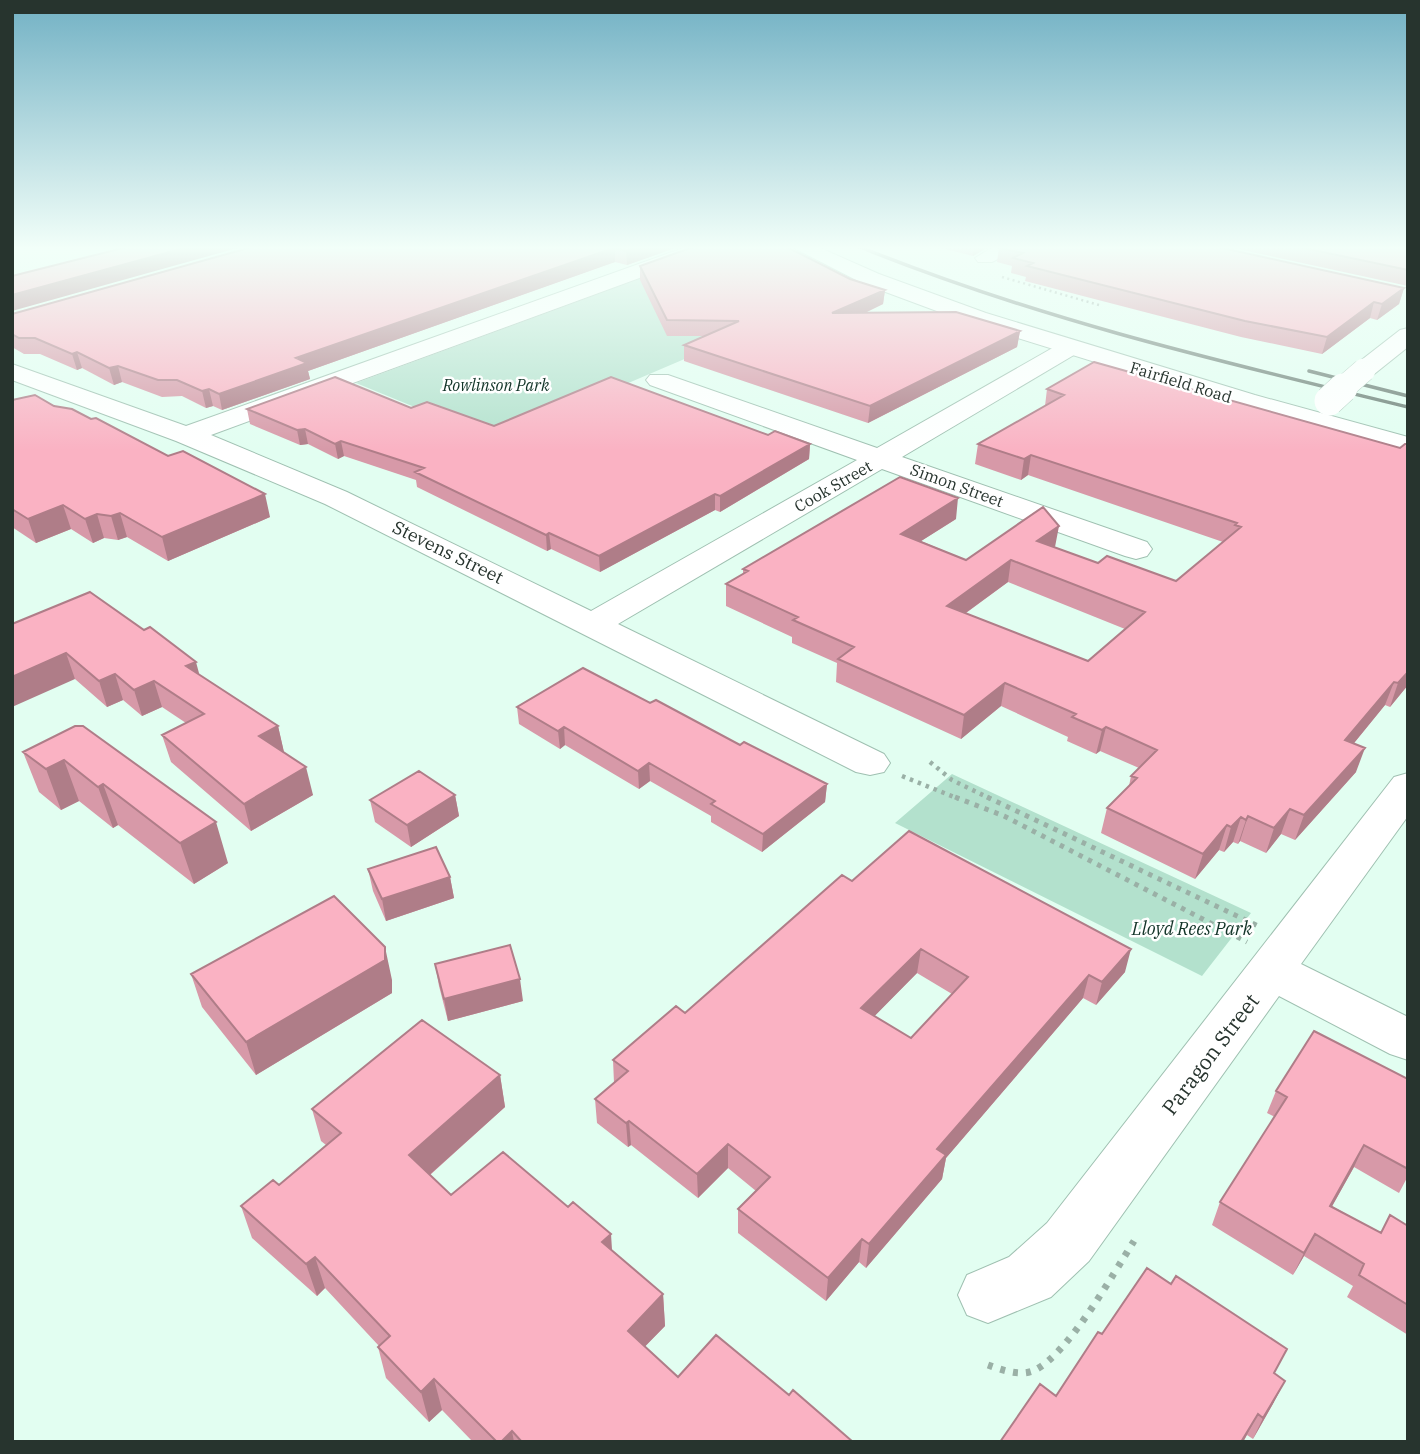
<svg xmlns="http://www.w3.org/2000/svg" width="1420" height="1454" font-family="'IBM Plex Serif',serif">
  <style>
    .green { fill: #b3e1cd }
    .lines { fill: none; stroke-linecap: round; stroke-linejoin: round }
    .street-casing { stroke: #9fc0b1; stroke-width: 2 }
    .secondary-casing { stroke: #9fc0b1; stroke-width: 2 }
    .path-far3 { stroke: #9ab0a6; stroke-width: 2.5; stroke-dasharray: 2 3.5; stroke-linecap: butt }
    .path-far2 { stroke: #9ab0a6; stroke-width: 4.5; stroke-dasharray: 3.5 5; stroke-linecap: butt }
    .path-far1 { stroke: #9ab0a6; stroke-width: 5; stroke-dasharray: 4.5 6; stroke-linecap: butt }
    .path { stroke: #9ab0a6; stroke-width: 7; stroke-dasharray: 5 8; stroke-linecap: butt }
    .street { fill: #fff; fill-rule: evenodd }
    .secondary { fill: #fff; fill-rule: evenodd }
    .rail { stroke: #6e8178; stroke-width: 3.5 }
    .secondary-bridge-far1-casing { stroke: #9fc0b1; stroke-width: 24; stroke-linecap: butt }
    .secondary-bridge-casing { stroke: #9fc0b1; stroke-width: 30; stroke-linecap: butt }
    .secondary-bridge-far1 { stroke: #fff; stroke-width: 23 }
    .secondary-bridge { stroke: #fff; stroke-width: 29 }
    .wall { fill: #d799a8; fill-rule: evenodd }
    .shaded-wall { fill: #af7d88 }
    .building { fill: #fab2c3; stroke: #af7d88; stroke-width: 2; fill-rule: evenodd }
    .labels { text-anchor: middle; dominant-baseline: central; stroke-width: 5; stroke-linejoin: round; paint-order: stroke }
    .far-street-label { font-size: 16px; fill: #27342e; stroke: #fff }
    .far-park-label { font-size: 16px; font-style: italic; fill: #123428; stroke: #fff }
    .street-label { font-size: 18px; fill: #27342e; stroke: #fff }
    .park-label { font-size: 18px; font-style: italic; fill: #123428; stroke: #fff }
    .near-street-label { font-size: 21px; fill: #27342e; stroke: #fff }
  </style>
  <rect width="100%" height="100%" fill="#e2fef1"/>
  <path class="green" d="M652 274 778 319 495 440 356 383Z
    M952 774 1251 913 1202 976 895 823Z"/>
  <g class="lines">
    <defs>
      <path id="street" d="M686 247H716L713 251 211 435 347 492 591 611 857 460 650 385 646 380 650 375H668L877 448 1063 342H1079L1083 347 1079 352 902 457 1147 542 1152 549 1147 556 1136 559 1125 556 882 469 618 624 884 754 890 763 884 772 870 775 856 772 325 504 176 441 12 380V364L186 426Z
        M993 247H1021L992 262H978L975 258Z
        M1408 773V816L1301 964 1408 1017V1060L1390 1054 1279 996 1089 1261 1051 1297 988 1323 967 1315 958 1295 967 1275 1009 1257 1047 1223 1394 777Z"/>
      <path id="secondary" d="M792 247H818L879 274 986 313 1255 395 1408 437V453L1237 406 969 323 864 284Z
        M1408 328V347L1373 375H1355L1352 370 1355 365 1400 330Z"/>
    </defs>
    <use href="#street" class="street-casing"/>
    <use href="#secondary" class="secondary-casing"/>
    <path class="path-far3" d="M1002 277 1099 305"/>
    <path class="path-far2" d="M930 762 952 780 991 799
      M902 776 959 799"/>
    <path class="path-far1" d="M955 797 1004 816 1247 942
      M987 797 1258 926"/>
    <path class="path" d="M988 1365C1002 1370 1021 1377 1035 1370 1069 1353 1113 1274 1134 1241"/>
    <use href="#street" class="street"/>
    <use href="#secondary" class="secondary"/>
    <path class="rail" d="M860 247C1038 319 1222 362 1408 407
      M1309 371 1408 396"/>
    <defs>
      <path id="secondary-bridge-far1" d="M1341 390 1364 370"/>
      <path id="secondary-bridge" d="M1329 401 1343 388"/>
    </defs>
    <use href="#secondary-bridge-far1" class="secondary-bridge-far1-casing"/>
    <use href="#secondary-bridge" class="secondary-bridge-casing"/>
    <use href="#secondary-bridge-far1" class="secondary-bridge-far1"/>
    <use href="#secondary-bridge" class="secondary-bridge"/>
  </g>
  <path class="wall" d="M252 247H678L627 265 615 262 603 266 308 371 310 379 222 410 213 406 206 408 182 396 162 397 122 382 114 385 82 368 77 370 40 354H24L12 347V314Z
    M937 247H988L973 256Z
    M1229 247H1408V286Z
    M999 248 1404 288 1399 304 1377 320 1370 318 1322 354 1241 337 1025 281 1026 277 1011 273 1012 266 997 262Z
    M640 266 850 279 885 290 883 304 865 313 1020 331 1017 347 868 423 684 361V345L705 336H667L640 280Z
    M1047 389 1400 448 1408 444V685L1390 707 1385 705 1354 743 1356 772 1295 840 1281 834 1266 853 1240 841 1238 844 1233 842 1224 852 1219 850 1195 879 1101 833 1107 808 1129 786 1131 776 1139 768 1100 751 1096 754 1067 741 1068 737 1001 706 961 739 836 682 837 663 792 643V637L726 606V584L743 574V569L956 519 921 541 966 560 1055 547 1098 563 1176 581 1223 542 1028 475 1021 480 975 464 978 444 1045 406ZM1008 582 1125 629 1088 661 966 613Z
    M12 400 54 406 270 517 168 561 127 537 118 540 104 538 93 543 71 529 36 543 12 527Z
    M411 408 494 426 768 435 810 444 809 459 720 512 715 510 600 572 551 549 547 551 417 487 416 480 344 456 338 459 308 444 300 445 250 424 247 409Z
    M12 624 200 675 278 726 284 753 313 795 251 831 171 762 162 735 186 723 162 707 142 716 123 700 107 707Z
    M650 703 827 784 825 802 762 852 711 822V816L650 781 639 789 565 745 560 749 519 724 517 707Z
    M75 726 228 863 194 884 118 825 113 828 79 801 61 810 39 792 23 752Z
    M455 795 459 816 411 847 375 822 370 800Z
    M368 869 450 877 454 898 386 921 373 891Z
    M852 881 1125 972 1096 1005 1083 998 946 1158 942 1179 866 1268 859 1262 826 1301 738 1233V1209L756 1191 728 1168 698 1198 631 1145 628 1147 597 1123 595 1099 614 1083 613 1060 685 1013ZM917 973 952 994 911 1038 874 1016Z
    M435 964 523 1001 448 1021 439 986Z
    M191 974 392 980V993L256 1075 202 1007Z
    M500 1075 505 1107 430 1175 451 1195 612 1250 663 1294 665 1326 645 1346 678 1377 789 1395 853 1442H473L442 1410 429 1422 386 1378 378 1347 379 1346 325 1288 317 1296 252 1238 241 1206 279 1185 326 1145 321 1141 312 1109Z
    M1408 1079V1176L1399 1193 1354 1167 1332 1206 1380 1233 1408 1226V1335L1347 1297 1353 1286 1304 1256 1293 1275 1212 1225 1220 1202 1275 1117 1267 1113 1276 1091Z
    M1102 1334 1274 1374V1402L1253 1439 1247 1435 1243 1442H1000L1056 1396Z"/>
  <path class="shaded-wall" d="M188 247H241L12 311V295Z
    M638 247H678L627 265 626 251Z
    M974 247H988L973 256Z
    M615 248V262L308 371 310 379 222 410 219 394 296 358Z
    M1404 288 1399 304 1377 320 1382 304Z
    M885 290 883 304 831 329 832 313Z
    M1374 302 1370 318 1322 354 1327 337Z
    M1020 331 1017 347 868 423 870 406Z
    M77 352 82 368 77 370 72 354Z
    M118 366 122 382 114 385 109 368Z
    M209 389 213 406 206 408 202 391Z
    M305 429 308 444 300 445 297 430Z
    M341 441 344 456 338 459 335 444Z
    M810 444 809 459 720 512V496Z
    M1031 455 1028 475 1021 480 1024 459Z
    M265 494 270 517 168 561 162 537Z
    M715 494V510L600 572 599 556Z
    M958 498 956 519 899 555 901 534Z
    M63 505 71 529 36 543 28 519Z
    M120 513 127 537 118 540 111 516Z
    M97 514 104 538 93 543 85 519Z
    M1059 526 1055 547 1037 541Z
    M549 533 551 549 547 551 546 535Z
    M1011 560 1008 582 945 628 947 606Z
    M66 653 75 679 12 707V677Z
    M196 662 203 688 186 666Z
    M1408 672V685L1390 707 1398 683Z
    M115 674 123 700 107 707 99 681Z
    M154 681 162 707 142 716 134 690Z
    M1394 682 1385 705 1337 764 1345 740Z
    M1005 683 1001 706 961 739 964 715Z
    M278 726 284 752 266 763 259 736Z
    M564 727 565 745 560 749 558 731Z
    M1106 727 1100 751 1096 754 1102 730Z
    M1365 748 1356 772 1295 840 1304 815Z
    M64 760 79 801 61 810 46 769Z
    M649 763 650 781 639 789 638 771Z
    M306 767 313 795 251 831 244 804Z
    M103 784 118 825 113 828 98 787Z
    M827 784 825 802 762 852 763 834Z
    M455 795 459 816 411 847 407 825Z
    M1290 809 1281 834 1266 853 1274 828Z
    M1248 816 1240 841 1238 844 1246 820Z
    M1241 817 1233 842 1224 852 1231 827Z
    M216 822 228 863 194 884 180 843Z
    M1227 825 1219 850 1195 879 1203 854Z
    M450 877 454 898 386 921 382 899Z
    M385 947 392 980V993L256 1075 246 1042Z
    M921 949 917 973 859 1032 861 1008Z
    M1131 949 1125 972 1096 1005 1102 982Z
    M1089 975 1083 998 946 1158 942 1179 866 1268 869 1244 937 1149Z
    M520 979 523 1001 448 1021 444 999Z
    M500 1075 505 1107 416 1187 409 1155Z
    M629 1121 631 1145 628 1147 626 1123Z
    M728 1144V1168L698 1198 697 1174Z
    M1364 1145 1354 1167 1320 1228 1330 1206Z
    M611 1234 613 1265 602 1242Z
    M1315 1234 1304 1256 1293 1275 1304 1253Z
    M862 1239 859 1262 826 1301 828 1278Z
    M315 1257 325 1288 317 1296 306 1264Z
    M663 1294 665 1326 630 1362 628 1331Z
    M434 1379 442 1410 429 1422 421 1392Z
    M1285 1381 1274 1402 1253 1439 1263 1418Z
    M1258 1414 1243 1442H1241Z
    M512 1431 514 1442H501Z"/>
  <path class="building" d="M127 247H188L12 295V276Z
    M252 247H638L626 251 615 248 602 252 296 358 307 363 219 394 209 389 202 391 177 380H158L118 366 109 368 77 352 72 354 35 338H19L12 334V314Z
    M693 247H787L850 279 885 290 832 313 956 312 1020 331 870 406 684 345 739 321 667 320 640 266Z
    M1000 247H1218L1404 288 1382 304 1374 302 1327 337 1245 321 1027 266 1033 263 1013 258 1023 253 999 248Z
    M1299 247H1408V270Z
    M1094 362 1400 448 1405 444H1408V672L1398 683 1394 682 1345 740 1365 748 1304 815 1290 809 1274 828 1248 816 1246 820 1241 817 1231 827 1227 825 1203 854 1107 808 1137 778 1131 776 1157 750 1106 727 1102 730 1072 717 1076 714 1005 683 964 715 838 659 854 647 793 620 798 617 726 584 748 571 743 569 900 477 958 498 901 534 966 560 1043 507 1059 526 1037 541 1098 563 1107 556 1176 581 1241 527 1235 525 1237 523 1031 455 1024 459 978 444 1064 395 1047 389ZM1011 560 1145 612 1088 661 947 606Z
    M335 377 411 408 427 402 494 426 611 377 768 435 775 431 810 444 720 496 715 494 599 556 549 533 546 535 415 472 424 468 341 441 335 444 305 429 297 430 247 409Z
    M35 395 54 406 72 409 91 419 96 418 168 456 183 451 265 494 162 537 120 513 111 516 97 514 85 519 63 505 28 519 12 509V400Z
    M90 592 144 630 150 627 196 662 186 666 278 726 259 736 306 767 244 804 162 735 204 714 154 681 134 690 115 674 99 681 66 653 12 677V624Z
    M583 668 650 703 656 700 740 745 744 742 827 784 763 834 711 804 715 801 649 763 638 771 564 727 558 731 517 707Z
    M75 726H83L216 822 180 843 103 784 98 787 64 760 46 769 23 752Z
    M419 771 455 795 407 825 370 800Z
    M909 831 1131 949 1102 982 1089 975 937 1149 946 1155 869 1244 862 1239 828 1278 738 1209 770 1177 728 1144 697 1174 629 1121 626 1123 595 1099 628 1071 613 1060 676 1006 685 1013 842 875 852 881ZM921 949 968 977 911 1038 861 1008Z
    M436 847 450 877 382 899 368 869Z
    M334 896 385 947V960L246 1042 191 974Z
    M510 945 520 979 444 999 435 964Z
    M422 1020 500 1075 409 1155 451 1195 503 1152 568 1207 573 1202 611 1234 602 1242 663 1294 628 1331 678 1377 716 1335 789 1395 793 1390 853 1442H522L512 1431 501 1442H497L434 1379 421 1392 378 1347 390 1336 315 1257 306 1264 241 1206 273 1180 279 1185 341 1133 312 1109Z
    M1314 1031 1408 1079V1169L1364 1145 1330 1206 1381 1233 1390 1215 1408 1226V1305L1359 1275 1364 1264 1315 1234 1304 1253 1220 1202 1287 1097 1276 1091Z
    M1147 1268 1171 1284 1176 1276 1287 1349 1274 1373 1285 1381 1263 1418 1258 1414 1241 1442H1000L1040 1384 1056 1396 1098 1332 1102 1334Z"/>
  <linearGradient id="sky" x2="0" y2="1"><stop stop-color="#72b1c4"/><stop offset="0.55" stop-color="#f2fff9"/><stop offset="1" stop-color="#f2fff9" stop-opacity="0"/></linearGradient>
  <rect width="1420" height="451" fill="url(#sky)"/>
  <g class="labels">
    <g class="far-street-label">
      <text transform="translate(1181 382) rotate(17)">Fairfield Road</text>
      <text transform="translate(957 485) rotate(20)">Simon Street</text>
      <text transform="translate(833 486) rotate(-30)">Cook Street</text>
    </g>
    <g class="far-park-label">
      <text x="496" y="385">Rowlinson Park</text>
    </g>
    <g class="street-label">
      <text transform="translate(448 552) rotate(26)">Stevens Street</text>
    </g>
    <g class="park-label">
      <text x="1192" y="928">Lloyd Rees Park</text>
    </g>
    <g class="near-street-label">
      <text transform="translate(1210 1054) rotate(-53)">Paragon Street</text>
    </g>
  </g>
  <rect width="1420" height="1454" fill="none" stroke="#27342e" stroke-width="28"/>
</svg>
